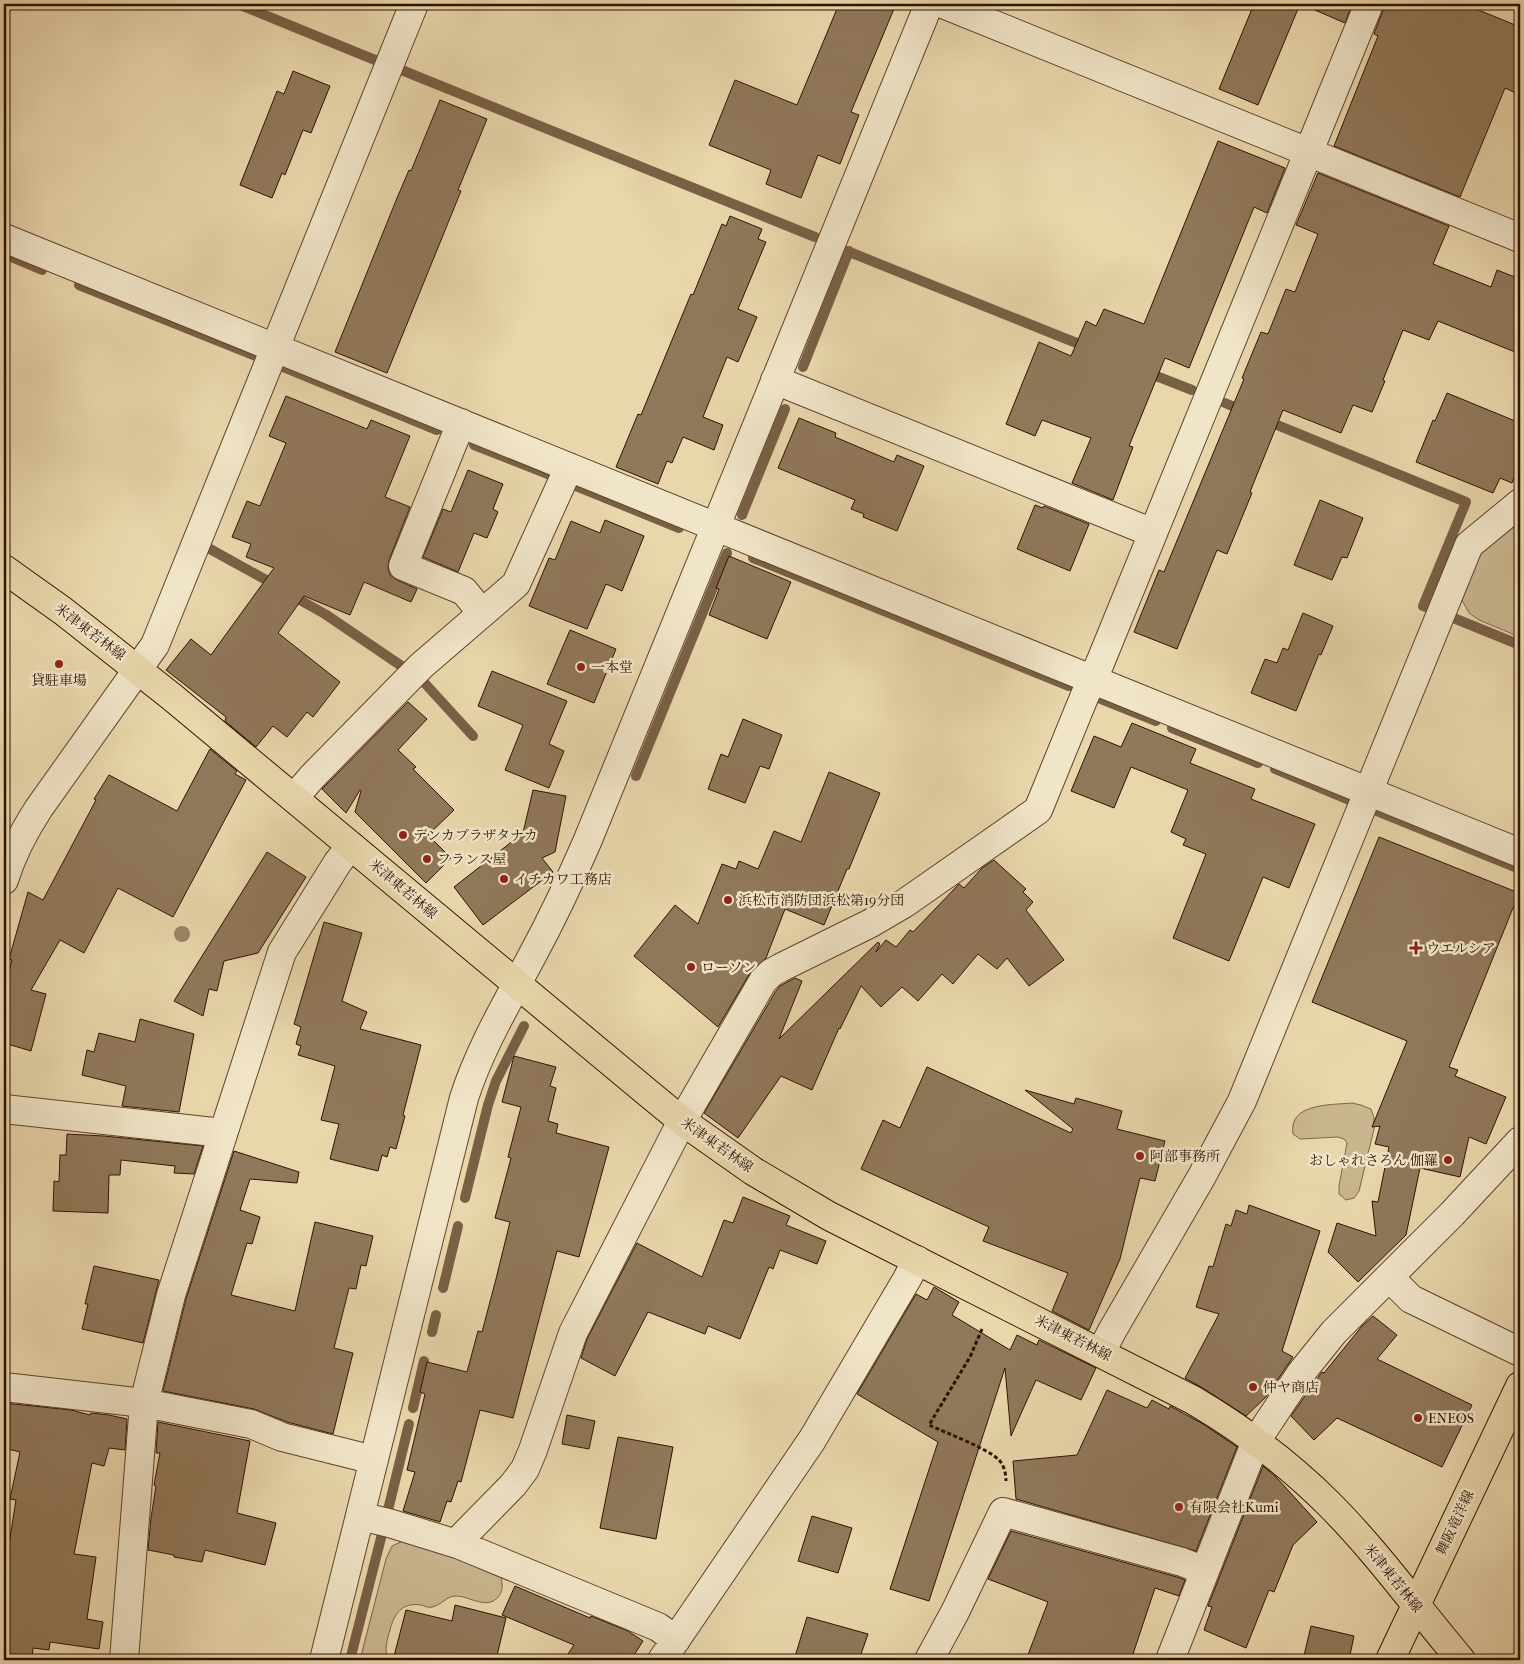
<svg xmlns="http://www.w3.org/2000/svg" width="1524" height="1664" font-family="'IM FELL French Canon','Noto Serif JP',serif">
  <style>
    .green { fill: #c9b68f; stroke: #7c6448 }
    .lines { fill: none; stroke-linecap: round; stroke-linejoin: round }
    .stream { stroke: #796045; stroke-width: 10 }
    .building { fill: #90785a; stroke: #2f1201 }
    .minor-casing { stroke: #5e432c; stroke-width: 30 }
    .major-casing { stroke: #2f1201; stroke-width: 30 }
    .path { stroke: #2f1201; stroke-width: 3; stroke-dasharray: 4 2.5; stroke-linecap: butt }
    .minor { stroke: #f1e5c9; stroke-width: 28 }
    .major { stroke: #e9d7ac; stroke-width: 28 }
    .tree { fill: #9c8666 }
    .poi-dot { fill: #8f2418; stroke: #f1e5c9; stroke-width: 2 }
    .labels { text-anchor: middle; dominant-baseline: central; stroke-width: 5; stroke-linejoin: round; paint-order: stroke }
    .street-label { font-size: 14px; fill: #2f1201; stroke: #f1e5c9 }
    .poi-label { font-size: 14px; fill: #2f1201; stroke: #f1e5c9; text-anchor: start }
  </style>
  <rect width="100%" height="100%" fill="#e9d7ac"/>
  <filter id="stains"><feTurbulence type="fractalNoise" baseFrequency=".004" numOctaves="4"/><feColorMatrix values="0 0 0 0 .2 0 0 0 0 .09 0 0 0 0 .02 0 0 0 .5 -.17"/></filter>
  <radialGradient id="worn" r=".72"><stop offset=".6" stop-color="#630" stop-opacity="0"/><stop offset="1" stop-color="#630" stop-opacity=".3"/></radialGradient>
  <path class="green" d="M1520 516V637L1479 620 1469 613 1462 600 1463 586 1480 553Z
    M1352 1103 1361 1105 1371 1109 1374 1118V1129L1359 1191 1354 1198 1346 1200 1339 1194V1186L1347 1143 1344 1139 1338 1137 1300 1139 1293 1134C1288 1103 1331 1105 1352 1103Z
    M403 1541 416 1542 500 1574C502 1581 504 1589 499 1596 488 1611 470 1596 456 1596 446 1596 442 1605 432 1607 428 1608 425 1606 421 1605 402 1602 394 1614 390 1630 387 1640 384 1650 388 1660H360L386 1559 392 1546Z"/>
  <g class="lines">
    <path class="stream" d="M238 4 380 62
      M399 69 815 237
      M847 251 1089 348
      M4 254 42 270
      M79 285 258 357
      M281 366 437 430
      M803 367 849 251
      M1146 372 1192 390
      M1225 403 1244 411
      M1265 420 1466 502 1423 606 1432 609
      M474 445 553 476
      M576 486 679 528
      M742 515 785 409
      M210 549 277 586
      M753 558 1069 686
      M289 594 325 614 403 667
      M1451 617 1520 645
      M420 678 473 736
      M1101 699 1156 721
      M1172 728 1258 763
      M1275 769 1349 800
      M636 776 727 553
      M1377 811 1520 869
      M465 1198 488 1105 496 1081 524 1026
      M443 1288 458 1226
      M432 1332 436 1315
      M413 1408 424 1361
      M388 1510 409 1424
      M350 1660 382 1534"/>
  </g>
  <path class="building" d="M839 4H896L851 112 859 115 840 164 818 155 801 198 766 184 771 170 709 145 735 80 797 105Z
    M1254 4H1300L1258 105 1219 89Z
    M1301 4H1352L1345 23Z
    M1384 4H1464L1520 27V95L1505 88 1460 197 1334 146 1378 36 1374 34 1383 10Z
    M293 71 330 86 311 133 303 130 285 175 282 173 272 198 240 185 277 91 284 94Z
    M440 100 487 119 458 190 461 191 387 373 335 352 397 198 409 170 411 171Z
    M1218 141 1285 168 1267 213 1254 207 1189 368 1165 358 1129 446 1133 447 1113 500 1072 483 1091 438 1042 420 1035 436 1006 424 1039 342 1071 356 1086 321 1096 326 1104 309 1144 324Z
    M1318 173 1449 226 1433 264 1491 287 1497 270 1520 279V354L1438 321 1429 340 1403 330 1383 380 1385 381 1372 412 1353 405 1341 433 1283 410 1250 492 1252 493 1227 554 1217 550 1177 649 1134 632 1159 570 1164 572 1244 379 1242 378 1261 332 1268 334 1286 289 1295 292 1318 234 1296 225Z
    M730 216 762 229 758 239 766 242 738 309 757 317 738 362 727 357 703 417 723 425 714 450 683 437 672 463 667 461 658 484 616 467 638 414 641 415 691 294 693 295 722 224 726 226Z
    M1447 393 1520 423V463L1512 483 1500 478 1493 493 1416 462 1433 420 1435 421Z
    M286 396 367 429 371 420 410 436 385 497 410 507 389 560 388 568 390 575 397 580 417 589 411 602 364 582 350 615 304 596 278 633 340 682 313 717 307 712 287 737 273 726 256 747 225 721 226 717 166 670 191 639 211 655 274 568 246 557 251 544 232 537 247 501 260 506 286 443 269 436Z
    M799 418 836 433 835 437 894 462 897 455 924 466 897 531 863 517 864 514 851 509 855 500 778 468Z
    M468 470 503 484 493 509 498 512 487 538 474 533 458 572 423 557 443 509 451 512Z
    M1320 500 1363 518 1347 558 1342 557 1332 580 1294 565Z
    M1035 505 1043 508 1044 506 1089 524 1070 571 1017 549Z
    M605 520 644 536 622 591 606 584 587 629 529 606 549 558 555 560 571 521 600 533Z
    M729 556 791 582 767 639 709 615 719 589 716 588Z
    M1303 613 1333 626 1321 655 1319 654 1296 711 1251 693 1265 659 1277 663 1283 648 1288 650Z
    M570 630 616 649 594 703 547 684Z
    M492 671 567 701 549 744 564 751 549 788 505 770 523 725 478 706Z
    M408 702 427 719 398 750 416 767 413 769 454 810 428 835 451 858 426 883 355 812 361 791 360 790 346 813 322 789Z
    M743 719 782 735 769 769 760 766 745 803 708 789 721 754 728 757Z
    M1132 723 1196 749 1190 763 1255 789 1251 799 1315 824 1289 888 1263 877 1229 961 1173 938 1206 854 1183 845 1186 839 1171 832 1188 790 1131 767 1114 808 1071 791 1094 736 1121 747Z
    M210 749 237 771 235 774 246 780 173 917 118 888 84 953 60 940 31 990 46 994 31 1051 4 1043V983L6 984 12 960 9 959 28 892 43 900 96 800 94 799 109 775 177 811Z
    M829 772 880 793 849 869H847L824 925 785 909 766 958 750 973 718 1027 634 956 675 905 698 924 722 864 736 869 739 861 758 869 774 831 801 842Z
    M533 790 566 796 555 852 542 858 553 872 483 925 454 887 523 833Z
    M1379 837 1519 893 1449 1067 1458 1070 1455 1076 1506 1097 1486 1144 1469 1137 1460 1177 1420 1168 1406 1235 1358 1282 1328 1252 1337 1223 1376 1236 1372 1201 1378 1202 1389 1147 1375 1144 1380 1126 1372 1127 1407 1041 1312 1002Z
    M267 852 306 877 258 953 224 961 217 991 209 989 203 1016 174 1001Z
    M994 860 1026 889 1023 892 1033 902 1026 910 1064 960 1029 986 1007 958 997 969 978 954 953 984 942 974 918 1001 902 987 881 1007 861 986 840 1029 839 1028 812 1090 781 1076 738 1138 704 1113 776 991 780 986 795 978 802 981 779 1039 878 942 880 944 876 952 886 940 896 947 910 930 913 932 959 884 964 888 982 868Z
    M324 922 362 933 342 1001 367 1012 360 1029 421 1045 403 1115 405 1116 396 1149 390 1147 387 1157 382 1155 378 1171 330 1159 339 1124 321 1120 335 1066 298 1055 301 1046 296 1044 301 1027 294 1024Z
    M140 1019 194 1034 179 1112 122 1106 126 1086 82 1075 87 1050 94 1052 99 1033 135 1042Z
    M514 1056 556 1067 550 1086 556 1088 548 1121 558 1124 556 1133 609 1147 579 1257 557 1251 513 1418 480 1410 461 1482 458 1481 451 1502 447 1501 440 1522 403 1511 415 1472 407 1470 425 1394 420 1392 427 1362 467 1372 478 1331 482 1332 496 1279 510 1222 495 1218 511 1158 508 1157 521 1107 502 1102Z
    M927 1067 1071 1133 1073 1129 1025 1090 1074 1104 1076 1098 1122 1111 1117 1129 1165 1141 1155 1181 1140 1178 1120 1259 1089 1330 1052 1311 1068 1273 983 1241 989 1227 861 1169 883 1120 900 1128Z
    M67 1134 104 1136 203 1146 194 1174 174 1173 175 1166 121 1160 120 1175H109L108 1213 53 1211 54 1181 59 1182 60 1155H66Z
    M234 1151 299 1172 297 1183 250 1179 240 1210 260 1217 252 1244 247 1243 231 1295 295 1311 315 1222 373 1236 366 1266 361 1265 356 1289 349 1288 334 1348 353 1353 333 1434 287 1422 254 1409 163 1391 186 1299Z
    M743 1197 790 1216 786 1225 826 1241 817 1264 780 1250 773 1269 769 1267 740 1339 708 1326 705 1334 648 1312 615 1376 581 1358 587 1339 637 1243 702 1277 724 1220 733 1223Z
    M1249 1205 1320 1231 1282 1351 1293 1357 1266 1397 1246 1416 1201 1387 1185 1378 1219 1314 1196 1307 1209 1266 1213 1267 1226 1224 1231 1226 1236 1210 1247 1214Z
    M94 1266 159 1280 143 1343 82 1329 88 1304H85Z
    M934 1287 959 1302 952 1315 1010 1350 1017 1335 1037 1345 1039 1340 1096 1368 1081 1400 1036 1380 1011 1436 1005 1368 929 1601 890 1589 938 1442 857 1394 916 1294 927 1300Z
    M1373 1316 1397 1335 1377 1359 1472 1405 1442 1467 1337 1418 1314 1440 1291 1416 1322 1372 1324 1373 1362 1326Z
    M1107 1390 1147 1408 1152 1400 1169 1409 1170 1406 1203 1424 1237 1447 1196 1551 1016 1499 1013 1461 1077 1455Z
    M4 1403 71 1410 90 1415 91 1413 109 1415 127 1419 125 1450 109 1448 104 1466 92 1463 74 1554 96 1557 87 1619 103 1622 99 1649 50 1642 49 1650 33 1648 32 1660H4V1577L16 1500 10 1499 20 1452 4 1448Z
    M567 1415 595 1421 589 1449 562 1444Z
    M158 1422 250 1441 237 1513 276 1523 265 1565 205 1550 202 1562 174 1557V1555L148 1550 151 1518 156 1486 154 1485 160 1453H156Z
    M618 1437 673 1447 656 1539 600 1528Z
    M1263 1466 1276 1477 1317 1522 1293 1545 1274 1592 1269 1590 1246 1648 1204 1630 1212 1607 1208 1606Z
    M812 1516 852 1528 838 1573 798 1561Z
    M1011 1531 1177 1577 1185 1580 1179 1596 1155 1588 1131 1660H1026L1048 1602 988 1579Z
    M515 1586 590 1618 591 1616 628 1631 643 1641 631 1660H564L574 1645 502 1615Z
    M455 1605 506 1618 496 1660H393L406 1610 452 1621Z
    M807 1617 868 1634 859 1660H794Z
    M1311 1626 1354 1636 1349 1660H1303Z"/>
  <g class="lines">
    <defs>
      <path id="minor" d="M943 4 1520 238
        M4 238 1520 853
        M775 380 1153 533
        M461 423 403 566 464 591 482 613
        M294 798 312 777 421 666 516 584 569 467
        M4 880C12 854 24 831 39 808L155 645 414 4
        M4 1109 223 1133
        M1390 1278 1411 1299 1520 1352
        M1101 1352 1112 1331 1202 1176 1242 1101 1469 545 1520 503
        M4 1387 144 1403 251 1424 282 1437 374 1460
        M360 1516 389 1523 460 1545 658 1627 676 1640
        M460 1545 463 1536 513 1485 525 1469 533 1450 573 1333 682 1121 763 981 771 973 780 968 871 923 905 903 1038 810 1085 695 1100 663 1369 4
        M124 1660 144 1403 171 1295 282 952 338 862 351 846
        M324 1660 464 1098C480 1048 507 1003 532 956 552 919 570 881 587 842L929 4
        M662 1660 812 1440 907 1279 917 1260
        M929 1660 955 1612 1003 1512 1182 1562 1205 1571
        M1170 1660 1256 1441 1301 1373 1334 1332 1452 1214 1520 1141"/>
      <path id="major" d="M4 569 63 611 172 697 648 1093 682 1121 753 1171 829 1216 1193 1400C1242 1429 1288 1463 1329 1504 1377 1552 1417 1608 1461 1660
        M1390 1660 1520 1386"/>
    </defs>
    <use href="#minor" class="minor-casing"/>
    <use href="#major" class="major-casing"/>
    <path class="path" d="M982 1329 970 1357 929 1425C946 1433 987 1448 999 1460 1004 1465 1006 1474 1006 1481"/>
    <use href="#minor" class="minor"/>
    <use href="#major" class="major"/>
  </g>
  <circle class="tree" cx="182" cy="934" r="8"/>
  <g class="poi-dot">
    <circle cx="59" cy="664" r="5"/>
    <circle cx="581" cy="667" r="5"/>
    <circle cx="403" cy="835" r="5"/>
    <circle cx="427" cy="859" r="5"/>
    <circle cx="504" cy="879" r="5"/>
    <circle cx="728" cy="900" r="5"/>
    <path d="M1413.5 940.5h5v5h5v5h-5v5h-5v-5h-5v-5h5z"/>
    <circle cx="691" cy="967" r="5"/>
    <circle cx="1140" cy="1156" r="5"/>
    <circle cx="1448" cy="1160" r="5"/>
    <circle cx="1253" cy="1387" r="5"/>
    <circle cx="1418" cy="1418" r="5"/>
    <circle cx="1179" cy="1507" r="5"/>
  </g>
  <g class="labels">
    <g class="street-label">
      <text transform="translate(90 632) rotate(37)">米津東若林線</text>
      <text transform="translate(403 889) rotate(40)">米津東若林線</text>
      <text transform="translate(717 1145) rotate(35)">米津東若林線</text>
      <text transform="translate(1073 1338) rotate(27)">米津東若林線</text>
      <text transform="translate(1455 1523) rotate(-65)">舞阪竜洋線</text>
      <text transform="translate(1393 1578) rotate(51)">米津東若林線</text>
    </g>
    <g class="poi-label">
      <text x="591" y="667">一本堂</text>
      <text x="59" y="680" text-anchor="middle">貸駐車場</text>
      <text x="413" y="835">デンカプラザタナカ</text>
      <text x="437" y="859">フランス屋</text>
      <text x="514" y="879">イチカワ工務店</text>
      <text x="738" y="900">浜松市消防団浜松第19分団</text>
      <text x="1426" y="948">ウエルシア</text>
      <text x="701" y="967">ローソン</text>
      <text x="1150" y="1156">阿部事務所</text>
      <text x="1438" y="1160" text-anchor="end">おしゃれさろん 伽羅</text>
      <text x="1263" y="1387">仲ヤ商店</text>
      <text x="1428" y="1418">ENEOS</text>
      <text x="1189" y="1507">有限会社Kumi</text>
    </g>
  </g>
  <rect width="1524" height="1664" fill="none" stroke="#e9d7ac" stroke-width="20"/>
  <rect x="5" y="5" width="1514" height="1654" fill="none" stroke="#2f1201" stroke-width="2.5"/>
  <rect x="10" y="10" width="1504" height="1644" fill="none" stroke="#2f1201"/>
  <rect width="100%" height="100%" filter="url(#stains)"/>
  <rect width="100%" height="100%" fill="url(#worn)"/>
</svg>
